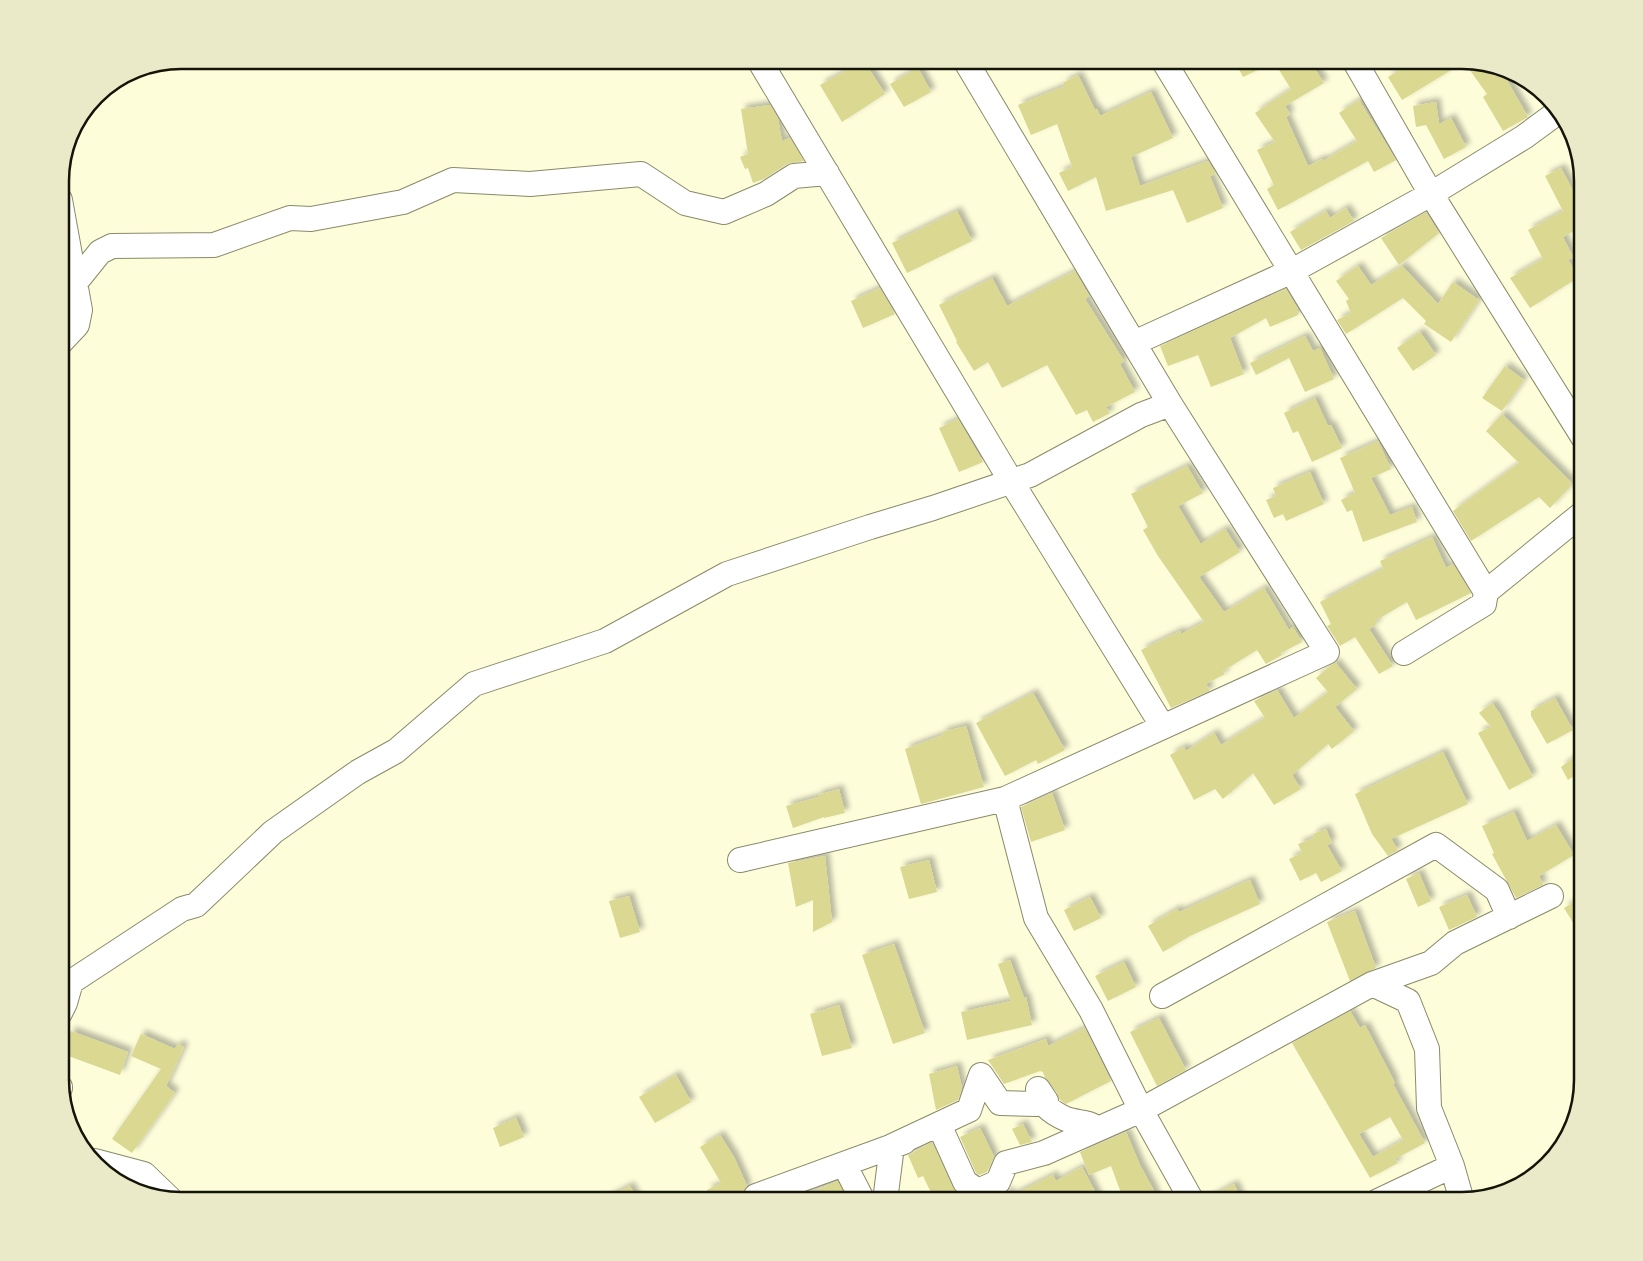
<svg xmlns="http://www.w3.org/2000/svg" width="1643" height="1261" font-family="'Sofia Sans Condensed',sans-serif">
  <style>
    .building { fill: #dad891; fill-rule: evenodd; filter: url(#shadow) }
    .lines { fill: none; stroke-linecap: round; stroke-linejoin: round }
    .minor-casing { stroke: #8a8969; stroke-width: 26 }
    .minor { stroke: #fff; stroke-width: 24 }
    .rim { fill: none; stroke: #141408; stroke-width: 2.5 }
  </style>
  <defs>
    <filter id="shadow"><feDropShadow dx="4.5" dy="-4.5" stdDeviation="2.5" flood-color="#0004"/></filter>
  </defs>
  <rect width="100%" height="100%" fill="#fdfdda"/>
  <path class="building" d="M1234 60H1309L1324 83 1285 106 1290 114 1286 117 1308 166 1322 159 1323 161 1357 141 1339 113 1359 100 1396 160 1374 172 1368 161 1278 210 1267 189 1274 185 1257 150 1275 142 1255 113 1291 89 1274 62 1243 77Z
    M1417 60H1462L1466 61 1402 100 1388 77Z
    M864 61 885 94 842 122 820 85Z
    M1477 63 1501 66 1506 73 1504 75 1528 117 1503 131 1483 97 1487 94 1469 69Z
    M918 68 931 92 904 107 890 84Z
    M1078 75 1095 110 1097 109 1100 116 1151 92 1173 138 1131 157 1140 186 1208 161 1216 174 1210 176 1223 208 1187 223 1173 190 1106 211 1096 177 1068 191 1059 173 1072 167 1057 124 1031 135 1018 105 1065 86 1063 83Z
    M1436 102 1439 124 1451 118 1466 147 1444 159 1426 125 1416 127 1413 106Z
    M770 105 778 119 782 141 790 138 804 161 787 164 764 179 753 183 748 168 745 169 740 157 748 154 741 109Z
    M1561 168 1583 210V226L1563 237 1573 257 1568 260 1579 277 1530 308 1510 278 1543 259 1528 230 1563 211 1545 176Z
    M1346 208 1354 221 1301 250 1290 232 1326 211 1330 218Z
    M957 211 972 241 907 273 892 243Z
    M1426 212 1439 233 1399 265 1381 238Z
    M1358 266 1371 285 1402 266 1438 304 1453 282 1479 300 1451 342 1424 324 1426 321 1403 298 1346 334 1337 320 1351 313 1346 301 1349 299 1336 281Z
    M1075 271 1089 296 1085 299 1124 361 1120 364 1135 392 1106 407 1110 413 1093 422 1087 410 1076 415 1047 365 1002 388 988 362 974 371 956 342 957 341 939 305 992 278 1007 306Z
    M880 288 895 314 863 328 851 301Z
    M1286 289 1298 309V315L1270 327 1266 318 1230 338 1244 374 1211 387 1198 355 1168 366 1160 346Z
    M1420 332 1436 355 1413 371 1397 348Z
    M1305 336 1313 351 1320 348 1334 379 1305 392 1289 358 1256 375 1250 363Z
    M1505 366 1524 380 1502 411 1482 398Z
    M1315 398 1328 426 1331 425 1342 448 1312 462 1298 431 1293 433 1284 413Z
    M1502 414 1571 482 1569 488 1550 508 1539 497 1471 541 1453 511 1519 463 1486 431Z
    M958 419 983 462 959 472 939 428Z
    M1378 441 1391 469 1371 478 1390 515 1412 507 1417 522 1363 542 1352 510 1347 512 1341 500 1355 493 1340 458Z
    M1187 466 1203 493 1178 506 1200 543H1202L1225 529 1240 552 1199 577 1224 612 1264 588 1289 630 1293 627 1302 642 1281 653 1282 655 1266 664 1257 650 1223 671 1225 674 1206 684 1210 691 1171 708 1141 650 1180 631 1181 634 1204 622 1158 556 1143 530 1148 527 1131 494Z
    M1310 472 1324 504 1286 521 1283 514 1274 518 1266 500 1276 496 1273 488Z
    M1432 537 1446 568 1453 564 1471 593 1416 620 1407 602 1375 621 1377 624 1369 629 1393 666 1379 674 1355 637 1340 646 1327 626 1331 624 1320 602 1383 569 1380 561Z
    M1335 662 1357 689 1335 707 1354 731 1332 749 1328 744 1292 775 1301 789 1274 805 1253 773 1223 799 1215 789 1194 800 1170 755 1184 747 1186 751 1214 733 1221 745 1265 718 1254 701 1277 690 1294 718 1328 692 1316 678Z
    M1033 693 1065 750 1038 764 1036 760 1005 776 976 723Z
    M1555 698 1573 730 1547 744 1531 716V711Z
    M1492 703 1500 714 1533 777 1509 790 1478 733 1491 727 1479 713Z
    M966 726 984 787 921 804 905 749 943 735 942 732Z
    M1583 751V770L1568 780 1561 767Z
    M1443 752 1468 804 1391 839 1398 850 1388 856 1372 834 1355 794Z
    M839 789 845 813 824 818V817L793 828 786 806 818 797V795Z
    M1052 793 1065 830 1031 842 1021 807Z
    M1514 812 1527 841 1556 825 1574 855 1539 876 1543 885 1516 898 1492 854 1494 853 1482 826Z
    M1326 829 1332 843 1327 845 1342 871 1321 882 1316 873 1300 881 1289 859 1302 853 1298 844 1314 838 1313 834Z
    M825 856 832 922 813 932V900L796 907 788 863Z
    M929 860 937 892 909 899 900 867Z
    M1419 873 1431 901 1418 907 1406 879Z
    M1250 880 1260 904 1190 936 1163 952 1148 926 1177 909 1179 912Z
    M1467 895 1477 917 1449 930 1439 907Z
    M629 896 640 932 620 938 609 901Z
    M1090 897 1101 918 1074 931 1064 910Z
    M1583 897V939L1564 908Z
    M1355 911 1376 968 1350 981 1327 922Z
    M894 944 925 1033 893 1044 862 955Z
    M1010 960 1024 998 1026 997 1032 1025 967 1040 961 1012 1011 1001 998 964Z
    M1124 962 1136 987 1108 1001 1095 976Z
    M839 1005 852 1048 822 1056 810 1014Z
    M1350 1011 1360 1028 1365 1025 1395 1083 1393 1084 1425 1143 1395 1159 1398 1163 1370 1178 1292 1043ZM1390 1117 1403 1140 1373 1157 1359 1134Z
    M1159 1018 1186 1070 1157 1086 1130 1032Z
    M1085 1028 1111 1081 1066 1104 1059 1099 1057 1093 1045 1078 1043 1072 1040 1071 1004 1084 988 1060 1046 1039 1048 1046Z
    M71 1031 128 1052 120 1075 63 1054Z
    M141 1034 175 1049 178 1044 184 1047 166 1086 175 1093 132 1153 112 1139 161 1069 131 1056Z
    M957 1066 962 1088 958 1100 936 1110 929 1074Z
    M676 1075 691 1102 655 1123 639 1097Z
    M516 1118 524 1137 500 1147 493 1128Z
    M1023 1124 1032 1142 1020 1145 1012 1129Z
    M980 1128 994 1157 987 1172 979 1175 976 1173 960 1137Z
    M1126 1132 1140 1165 1154 1191 1157 1201H1124L1111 1166 1089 1175 1080 1152Z
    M720 1135 734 1157 747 1186 742 1195 744 1201H712L707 1190 721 1183 700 1147Z
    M932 1142 953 1188 968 1201H935L923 1176 918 1178 908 1155Z
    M1082 1167 1100 1201H1070L1067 1195 1055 1201H989L1004 1195 1008 1190 1011 1196 1053 1175 1056 1181Z
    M838 1181 846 1197 838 1201H791Z
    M1234 1184 1242 1201H1206L1205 1200Z
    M630 1186 638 1201H600Z"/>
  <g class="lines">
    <defs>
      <path id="minor" d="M759 60 1011 481 1163 727
        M1163 60 1486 592 1583 513
        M1354 60 1431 194 1583 437
        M75 283 100 252 112 246 214 245 290 218 311 219 403 202 453 180 530 184 641 174 685 203 724 212 766 194 794 176 827 173
        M60 343 77 325 80 310 60 200
        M1134 343 1292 271 1431 194 1524 137 1558 112
        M1404 653 1484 604 1486 592
        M1005 799 1036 918 1091 1010 1141 1110 1192 1201
        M740 860 1005 799 1327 652 1170 404
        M1162 996 1436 845 1497 890 1509 917
        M60 1013 65 1003 71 982 182 909 196 905 273 832 358 772 396 751 474 684 605 641 727 574 870 527 933 508 1030 475 1141 415 1170 404 965 60
        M60 1087V1088
        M1038 1089 1046 1101V1106C1052 1112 1059 1116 1066 1119 1077 1123 1089 1121 1097 1129
        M941 1129 965 1182 978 1191 998 1182 1006 1163 1044 1153 1141 1110 1372 984
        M95 1161 144 1174 170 1199
        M844 1164 863 1201
        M759 1201 756 1196 904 1142
        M885 1201 892 1146 969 1110 981 1075 1000 1103 1036 1104 1046 1101
        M1378 1201 1452 1166
        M1462 1201 1452 1166 1429 1108 1427 1049 1408 1001 1372 984 1431 963 1455 943 1551 896"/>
    </defs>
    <use href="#minor" class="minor-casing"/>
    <use href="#minor" class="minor"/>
  </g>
  <path d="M0 0H1643V1261H0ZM181 69H1462A112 112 0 0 1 1574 181V1080A112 112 0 0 1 1462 1192H181A112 112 0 0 1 69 1080V181A112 112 0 0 1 181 69Z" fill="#eaeac9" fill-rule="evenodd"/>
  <path class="rim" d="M181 69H1462A112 112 0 0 1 1574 181V1080A112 112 0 0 1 1462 1192H181A112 112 0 0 1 69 1080V181A112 112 0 0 1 181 69Z"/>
</svg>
